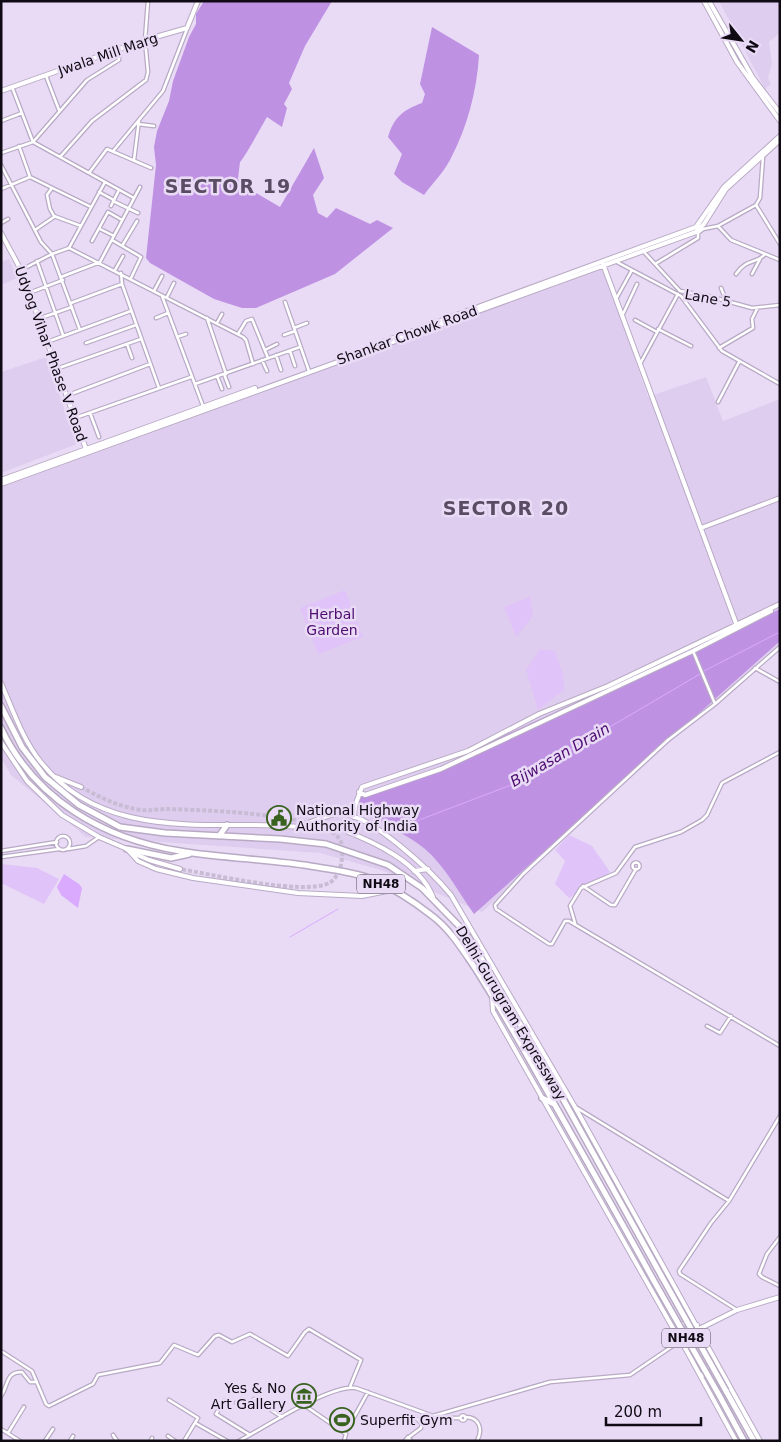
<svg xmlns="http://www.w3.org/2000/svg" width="781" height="1442" font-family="'DejaVu Sans',sans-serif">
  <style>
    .built { fill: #dfcdef }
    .green { fill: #e0c3f8 }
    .forest { fill: #bf91e3 }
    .water { fill: #d9aafe }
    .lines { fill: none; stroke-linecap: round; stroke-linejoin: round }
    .stream { stroke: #d9aafe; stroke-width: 1 }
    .secondary-tunnel { stroke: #c8bcd4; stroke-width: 4; stroke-dasharray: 4 2; stroke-linecap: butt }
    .street-casing { stroke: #b8aac4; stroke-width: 5 }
    .secondary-casing { stroke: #b8aac4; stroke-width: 6 }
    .highway-casing { stroke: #b8aac4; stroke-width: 8 }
    .street { stroke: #fff; stroke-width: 2.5 }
    .secondary { stroke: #fff; stroke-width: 4 }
    .highway { stroke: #fff; stroke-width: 5 }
    .highway-bridge-casing { stroke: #b8aac4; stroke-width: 8; stroke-linecap: butt }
    .highway-bridge { stroke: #fff; stroke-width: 5 }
    .labels { text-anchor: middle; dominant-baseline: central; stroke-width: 5; stroke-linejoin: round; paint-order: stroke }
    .shield { fill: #e9dbf6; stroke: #504957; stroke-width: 1 }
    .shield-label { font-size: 12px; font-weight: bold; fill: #0f0a13 }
    .street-label { font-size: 14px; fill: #0f0a13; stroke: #e9dbf6 }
    .park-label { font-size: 14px; fill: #4d0b6f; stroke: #e9dbf6 }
    .poi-label { font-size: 14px; fill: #0f0a13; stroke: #e9dbf6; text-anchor: start }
    .water-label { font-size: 15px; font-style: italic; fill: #4c0b6f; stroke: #e9dbf6 }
    .district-label { font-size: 19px; font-weight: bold; letter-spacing: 1px; fill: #594c63; stroke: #e9dbf6 }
  </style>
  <rect width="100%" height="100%" fill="#e9dbf6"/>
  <path class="built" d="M719 1H780V33L769 42 772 64 768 78 771 84 765 89Z
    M9 259 17 278 1 285V262Z
    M602 264 648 397 706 377 723 421 780 399V643L482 912 381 870 320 853 86 837 11 775 1 758V486Z
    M46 357 77 444 1 473V372Z"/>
  <path class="green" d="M345 590 363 637 318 654 300 608Z
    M530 597 533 616 516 637 504 607Z
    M540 649 555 651 563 674 564 690 538 710 526 670Z
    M569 835 592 846 610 872 569 898 555 884 565 861 555 850Z
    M1 864 37 868 59 879 44 904 1 883Z"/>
  <path class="forest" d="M204 1H332L305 46 289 83 292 89 284 104 287 108 282 127 267 117C263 124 243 160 240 162L238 179 246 187 280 207 314 148 324 178 313 195 318 213 327 218 336 208 370 224 377 220 393 228 335 274 256 308H242L214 299 150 263 146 258 156 165 154 147 157 131 169 101 173 81 189 37 196 24V14Z
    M432 27 479 55C477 91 467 128 450 160 443 173 432 184 424 195L402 182 394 174 402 154 388 137C394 117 403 110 422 103L425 94 420 84Z
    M780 609V641L474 914C459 893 445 866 425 849 403 831 381 826 359 804L360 794 450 764 505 735Z"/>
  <path class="water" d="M64 874 79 884 82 888 78 908 61 895 57 887Z"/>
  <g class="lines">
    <path class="stream" d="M704 671 780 632
      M414 822 511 785 700 674
      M290 937 338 909"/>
    <path class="secondary-tunnel" d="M81 787C99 797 119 807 141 810 149 811 158 809 167 809 203 810 312 813 337 836 343 842 343 850 342 857 342 866 337 879 329 883 305 896 209 874 180 869"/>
    <defs>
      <path id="street" d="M46 76 59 110
        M12 87 33 142 134 198
        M1 121 22 113
        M138 124 154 126
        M19 146 30 177
        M114 150 163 91 187 29
        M1 153 33 142 87 80 119 60V50
        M60 157 92 121 146 80 148 72 145 40 148 1
        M134 160 139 120
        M1 165 41 242 52 254 80 330
        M89 173 107 149 151 168
        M52 188 47 195 50 209 54 216 81 226
        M1 189 30 177 91 207
        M99 192 112 199
        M113 201 138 213
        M756 205 780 244
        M111 206 119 190
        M1 223 8 219
        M718 226 731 240 780 260
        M100 229 114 236
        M35 230 54 217
        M112 240 141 257 131 278
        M92 241 108 212 122 220
        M122 246 137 221
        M69 248 105 182
        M644 252 680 291 708 296 752 308 780 305
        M37 261 63 335
        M615 261 681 296 722 351 780 384
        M655 264 698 238V233L703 229 718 226 756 205 760 198 763 157
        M21 270 52 254 69 248 243 337 246 340 253 364
        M115 270 123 256
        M121 273 122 284 159 388
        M736 274C747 258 756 264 764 255
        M752 274 760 259
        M61 277 100 262 140 187
        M721 288 726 300
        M154 291 162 276
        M29 293 63 280
        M162 296 203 406
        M167 297 174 283
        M616 299 632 270
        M285 302 309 371
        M71 303 122 284
        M623 314 637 284
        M156 318 168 313
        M207 318 226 374
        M38 319 72 307
        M635 320 657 332
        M217 323 222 314
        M294 328 307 323
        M658 329 691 346
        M238 334 246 321 252 319 268 358
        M284 335 295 331
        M177 337 186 334
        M47 342 131 311
        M86 343 136 325
        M127 344 132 358
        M719 348 753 328 752 319 757 309
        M265 350 277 344
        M290 351 295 366
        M276 355 281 370
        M262 360 267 371
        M640 364 678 294
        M56 369 141 339
        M224 374 229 387
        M217 376 222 389
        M195 384 300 347
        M66 396 150 364
        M718 402 739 362
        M90 413 99 437
        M75 418 191 377
        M780 647 715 704 668 740 523 874 495 905 496 909 549 944H552L565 921H569L780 1046
        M693 651 715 704
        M755 668 780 682
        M56 843a7 7 0 1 1 14 0a7 7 0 1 1-14 0Z
        M68 849 86 846 99 837
        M1 851 57 842
        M1 857 59 849
        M632.5 866a3.5 3.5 0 1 1 7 0a3.5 3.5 0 1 1-7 0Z
        M583 886 611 905H615L636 869
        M575 923 570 906 581 888 616 873 635 847 681 832 702 820 707 815 722 783 780 752
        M707 1026 720 1033 731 1016
        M577 1108 729 1201
        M780 1237 767 1254 759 1274 762 1277 780 1286
        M737 1310 680 1274 679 1271 711 1223 729 1201 780 1116
        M1 1351 32 1371 46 1404 49 1406 93 1384 98 1375 160 1363 174 1345 198 1355 215 1336 219 1335 232 1342 250 1334 288 1356 305 1332 309 1329 361 1360 350 1387
        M1 1396C9 1385 5 1372 22 1372L30 1382H37
        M169 1400 198 1418 184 1441
        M224 1401 216 1414 250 1435
        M236 1403 244 1408 254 1399 282 1417
        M304 1405 346 1434 344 1441
        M460.5 1418a2.5 2.5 0 1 1 5 0a2.5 2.5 0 1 1-5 0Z
        M410 1416 419 1420
        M465 1417C480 1417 483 1430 477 1441
        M451 1418H460
        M353 1419 368 1392
        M421 1420 423 1421 421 1423 419 1421Z
        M197 1424 227 1441
        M1 1429 20 1441
        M8 1433 24 1407
        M113 1435 117 1441
        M168 1436 175 1441
        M409 1437 421 1428 422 1423
        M45 1441 53 1429
        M70 1441 73 1436
        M151 1441 152 1438
        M239 1441C264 1428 330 1384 356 1388L433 1416 550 1382 630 1375 680 1341
        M405 1441 408 1437 411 1441"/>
      <path id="secondary" d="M704 1 737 62 780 121
        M709 1 753 78 780 113
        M1 91 145 40 187 28 198 1
        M1 233 21 270 86 449
        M603 264 737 626
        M372 346 696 227 724 187 780 136
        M1 480 255 388
        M1 484 696 232 704 224 726 189 780 140
        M701 528 780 498
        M1 683C13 710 22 738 40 761 93 829 175 825 253 825 282 825 311 828 341 829 374 842 419 862 433 897
        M1 742 27 781 62 815 99 837 127 849 138 861 156 869 193 878 298 893 362 896 392 890
        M56 777 81 787
        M359 792 365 795 441 769 693 651 771 611
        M354 817 355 806 362 787 468 751 539 714 608 686 780 604
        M298 828C311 822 327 814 341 814 370 813 433 873 451 895L575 1107 760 1441
        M133 853 149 860 180 869
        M414 871 428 869
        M492 996 493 1011 678 1337
        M697 1325 688 1323 683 1324 677 1335 680 1341 686 1346 695 1344 698 1341
        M699 1329 737 1310 780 1297
        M683 1344 736 1441
        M701 1377 708 1367 714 1366 720 1369"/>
      <path id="highway" d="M1 706 22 747 45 777 79 805 120 827 165 833 280 839 326 844 388 865 422 888 463 930 480 956 543 1063 662 1277
        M1 728C35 800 104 839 180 851 221 858 263 859 304 865 326 869 351 871 372 879 393 888 413 901 431 915 450 929 462 949 475 968 496 1001 515 1034 534 1068 574 1139 615 1210 654 1281
        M219 836 227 825
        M127 849 171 858 189 854
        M542 1098 554 1104
        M726 1391 754 1441
        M719 1395 744 1441"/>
    </defs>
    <use href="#street" class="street-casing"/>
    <use href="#secondary" class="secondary-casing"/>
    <use href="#highway" class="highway-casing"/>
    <use href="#street" class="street"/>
    <use href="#secondary" class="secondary"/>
    <use href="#highway" class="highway"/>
    <defs>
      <path id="highway-bridge" d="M662 1277 726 1391
        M654 1281 719 1395"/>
    </defs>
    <use href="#highway-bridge" class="highway-bridge-casing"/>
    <use href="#highway-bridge" class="highway-bridge"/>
  </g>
  <defs>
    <symbol id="civic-ring" viewBox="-11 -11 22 22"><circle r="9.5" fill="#e9dbf6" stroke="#39621f" stroke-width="1.5"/><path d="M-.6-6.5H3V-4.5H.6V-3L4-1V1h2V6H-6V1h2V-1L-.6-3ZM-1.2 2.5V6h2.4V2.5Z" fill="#39621f"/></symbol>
    <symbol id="museum-ring" viewBox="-11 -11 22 22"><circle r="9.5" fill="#e9dbf6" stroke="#39621f" stroke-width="1.5"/><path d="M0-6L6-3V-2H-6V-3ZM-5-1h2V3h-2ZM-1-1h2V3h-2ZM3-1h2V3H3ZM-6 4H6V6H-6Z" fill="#39621f"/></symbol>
    <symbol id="stadium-ring" viewBox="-11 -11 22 22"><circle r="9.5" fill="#e9dbf6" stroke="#39621f" stroke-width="1.5"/><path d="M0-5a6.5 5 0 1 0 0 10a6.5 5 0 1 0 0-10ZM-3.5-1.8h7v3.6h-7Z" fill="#39621f"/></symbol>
  </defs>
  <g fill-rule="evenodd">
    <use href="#civic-ring" x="265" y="804" width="28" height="28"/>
    <use href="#museum-ring" x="290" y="1382" width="28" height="28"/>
    <use href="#stadium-ring" x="328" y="1406" width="28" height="28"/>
  </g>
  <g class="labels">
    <g class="shield">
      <rect x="357" y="874.5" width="48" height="19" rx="4"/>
      <rect x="662" y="1328.5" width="48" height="19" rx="4"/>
    </g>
    <g class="shield-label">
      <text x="381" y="884">NH48</text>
      <text x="686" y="1338">NH48</text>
    </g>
    <g class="street-label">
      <text transform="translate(108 54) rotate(-19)">Jwala Mill Marg</text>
      <text transform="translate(708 298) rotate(10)">Lane 5</text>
      <text transform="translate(407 335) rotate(-20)">Shankar Chowk Road</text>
      <text transform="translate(51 354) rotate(70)">Udyog Vihar Phase V Road</text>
      <text transform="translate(511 1013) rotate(59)">Delhi-Gurugram Expressway</text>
    </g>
    <g class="park-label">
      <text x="332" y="614">Herbal<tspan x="332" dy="16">Garden</tspan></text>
    </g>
    <g class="poi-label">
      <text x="296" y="810">National Highway<tspan x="296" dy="16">Authority of India</tspan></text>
      <text x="286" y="1388" text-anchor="end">Yes &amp; No<tspan x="286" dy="16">Art Gallery</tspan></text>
      <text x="360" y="1420">Superfit Gym</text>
    </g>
    <g class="water-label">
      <text transform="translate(560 755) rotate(-30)">Bijwasan Drain</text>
    </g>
    <g class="district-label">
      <text x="228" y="186">SECTOR 19</text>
      <text x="506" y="508">SECTOR 20</text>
    </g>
  </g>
  <rect width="781" height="1442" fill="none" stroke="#0f0a13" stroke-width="5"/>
  <g transform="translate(741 40) rotate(120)" stroke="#e9dbf6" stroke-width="4" paint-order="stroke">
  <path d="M0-4L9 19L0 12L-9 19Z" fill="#0f0a13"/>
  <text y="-8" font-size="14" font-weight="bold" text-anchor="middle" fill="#0f0a13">N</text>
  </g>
  <path d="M606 1417v8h95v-8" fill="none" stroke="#0f0a13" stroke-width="2.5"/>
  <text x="614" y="1417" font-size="15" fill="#0f0a13" stroke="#e9dbf6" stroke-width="4" paint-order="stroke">200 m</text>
</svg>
